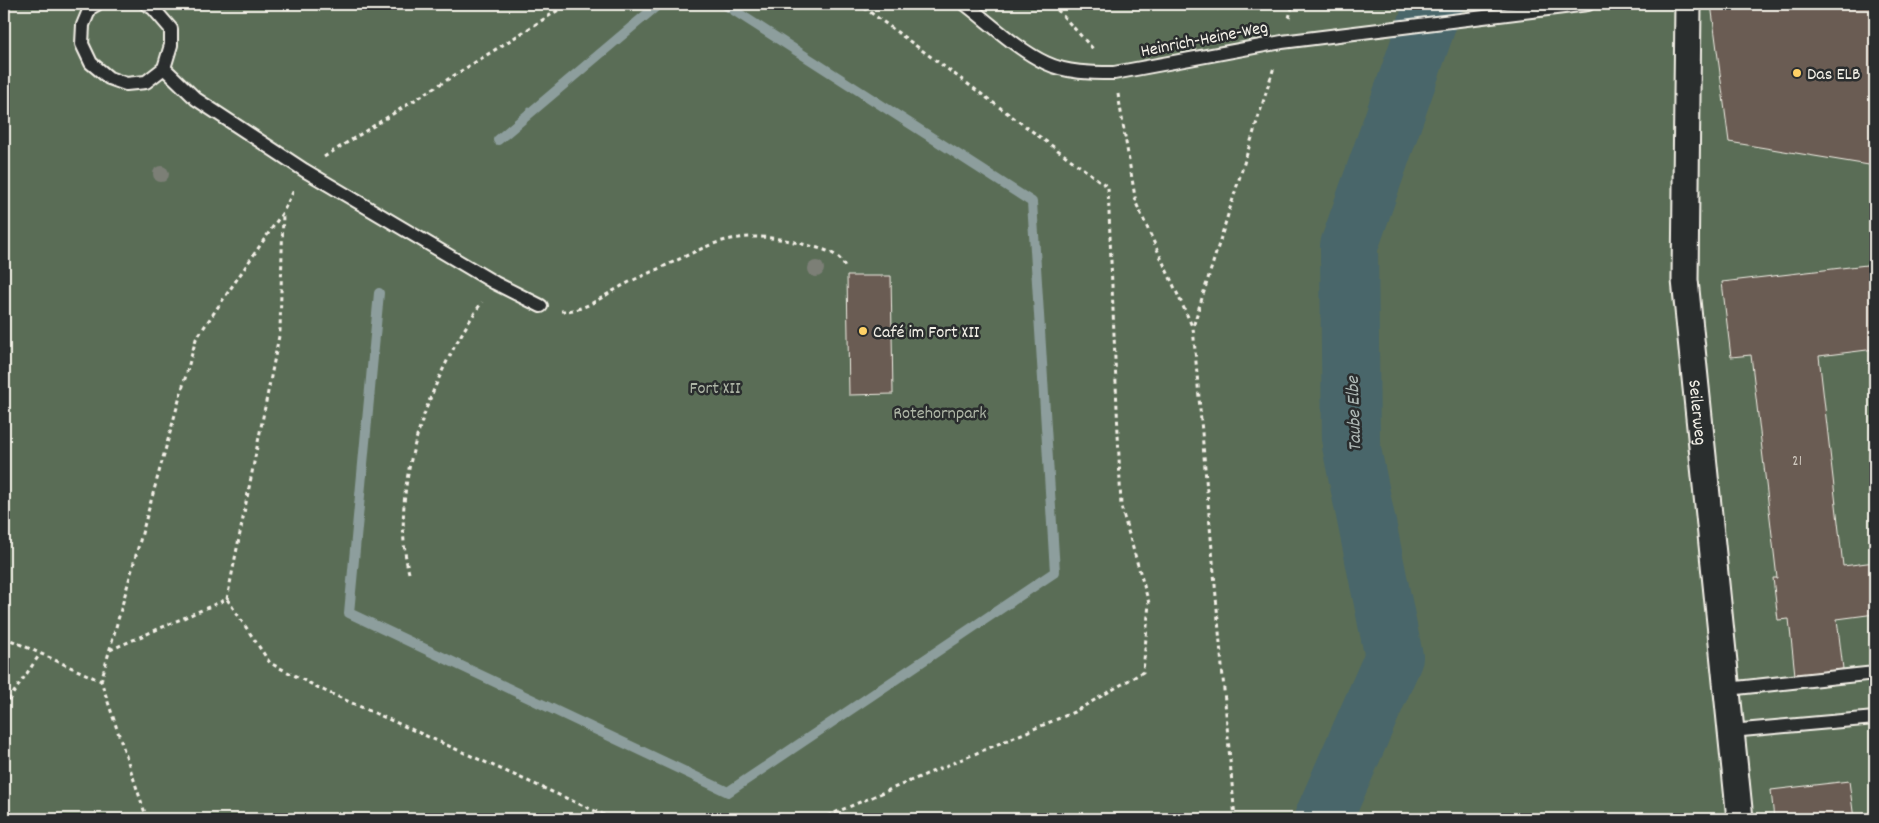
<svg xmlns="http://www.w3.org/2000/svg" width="1879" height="823" font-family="Dekko,sans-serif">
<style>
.green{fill:#5a6d57;stroke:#a7afa0}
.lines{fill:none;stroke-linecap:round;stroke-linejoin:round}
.stream{stroke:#8d9e9d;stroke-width:10}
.river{stroke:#48666b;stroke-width:58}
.building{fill:#6b5c52;stroke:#f4f1e8}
.service-casing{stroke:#f4f1e8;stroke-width:16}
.minor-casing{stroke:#f4f1e8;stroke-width:29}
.path{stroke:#f4f1e8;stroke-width:3;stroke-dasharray:4 4;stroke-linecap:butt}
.service{stroke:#2a2d2e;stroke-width:12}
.minor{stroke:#2a2d2e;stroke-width:25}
.tree{fill:#7c7f76}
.poi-dot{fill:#ffd166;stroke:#2a2d2e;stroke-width:2}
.labels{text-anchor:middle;stroke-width:5;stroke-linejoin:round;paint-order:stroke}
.number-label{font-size:15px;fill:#d2ccc2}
.street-label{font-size:18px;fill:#f4f1e8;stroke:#2a2d2e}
.poi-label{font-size:18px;fill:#f4f1e8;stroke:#2a2d2e;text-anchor:start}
.park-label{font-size:18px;fill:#afb6a7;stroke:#2a2d2e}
.water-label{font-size:19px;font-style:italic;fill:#afb9b6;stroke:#2a2d2e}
</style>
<rect width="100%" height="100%" fill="#3e3b39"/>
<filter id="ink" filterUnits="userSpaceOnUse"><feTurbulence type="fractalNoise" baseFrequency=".02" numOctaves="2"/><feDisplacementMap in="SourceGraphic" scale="10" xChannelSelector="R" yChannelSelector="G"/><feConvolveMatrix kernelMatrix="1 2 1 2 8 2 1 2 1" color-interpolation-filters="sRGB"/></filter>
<g filter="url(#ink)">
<rect class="green" x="4" y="4" width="1871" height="815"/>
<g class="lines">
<g class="stream">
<path d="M498,140L659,4"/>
<path d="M379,293L349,613L728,792L1055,572L1032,202L724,4"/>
</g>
<path class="river" d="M1323,819L1394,657L1351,445L1349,246L1434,4"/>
</g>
<g class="building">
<path d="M1711,4H1875V166L1729,142Z"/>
<path d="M1875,264V349L1819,356L1843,566L1875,562V614L1837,619L1843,669L1795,675L1789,619L1778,620L1773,578H1777L1751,355L1731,357L1722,282Z"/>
<path d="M847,276H891L893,394L849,395Z"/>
<path d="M1849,781L1854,819H1774L1771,790Z"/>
</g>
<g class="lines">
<defs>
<g id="service">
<path d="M97,4L90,8L83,25L82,44L91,63L109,78L126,84L146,82L164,68L171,45V29L153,8L146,4"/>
<path d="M965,4C990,23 1018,50 1046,63C1067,73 1091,73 1114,73L1282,42L1588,4"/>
<path d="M164,68L196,99L304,170L495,283L541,306"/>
<path d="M1727,689L1875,673"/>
<path d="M1731,731L1875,718"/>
</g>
<g id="minor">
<path id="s1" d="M1688,4L1685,280L1740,819"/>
</g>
</defs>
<use href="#service" class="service-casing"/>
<use href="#minor" class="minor-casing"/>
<g class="path">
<path d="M1052,4L1094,50"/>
<path d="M1289,18L1293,4"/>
<path d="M1118,94L1136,203L1192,326"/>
<path d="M324,157L568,4"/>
<path d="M561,311C584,312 601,297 620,287C636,278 654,271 671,263C693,253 715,240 739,238C762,235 784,239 806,245C822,249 841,252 846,270"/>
<path d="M409,573C387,485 432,374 482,302"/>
<path d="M227,599L280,331L283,213"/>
<path d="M4,637L101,681L147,819"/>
<path d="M110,650L227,599L270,663L325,691L613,819"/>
<path d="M101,681L196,339L283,212L294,190"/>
<path d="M4,707L40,654"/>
<path d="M820,819L1074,712L1143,672L1149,603L1121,507L1108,187L859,4"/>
<path d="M1235,819L1193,327L1274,67"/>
</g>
<use href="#service" class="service"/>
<use href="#minor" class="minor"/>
</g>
<g class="tree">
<circle cx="161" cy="174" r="8"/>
<circle cx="816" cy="269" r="8"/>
</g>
</g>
<g class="poi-dot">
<circle cx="1797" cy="73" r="5"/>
<circle cx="863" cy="331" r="5"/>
</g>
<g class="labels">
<g class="number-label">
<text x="1797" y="465">21</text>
</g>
<g class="street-label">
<text transform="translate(1204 38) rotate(-11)" y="6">Heinrich-Heine-Weg</text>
<text dy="6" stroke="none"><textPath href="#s1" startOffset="409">Seilerweg</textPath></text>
</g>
<g class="poi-label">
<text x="1807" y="79">Das ELB</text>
<text x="873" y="337">Café im Fort XII</text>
</g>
<g class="park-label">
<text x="715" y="393">Fort XII</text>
<text x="940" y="418">Rotehornpark</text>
</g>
<g class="water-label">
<text transform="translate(1352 414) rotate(-92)" y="7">Taube Elbe</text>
</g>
</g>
<rect width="1879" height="823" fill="none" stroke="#2a2d2e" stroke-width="20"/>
<rect x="10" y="10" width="1859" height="803" fill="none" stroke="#f4f1e8" stroke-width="2" filter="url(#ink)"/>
</svg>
